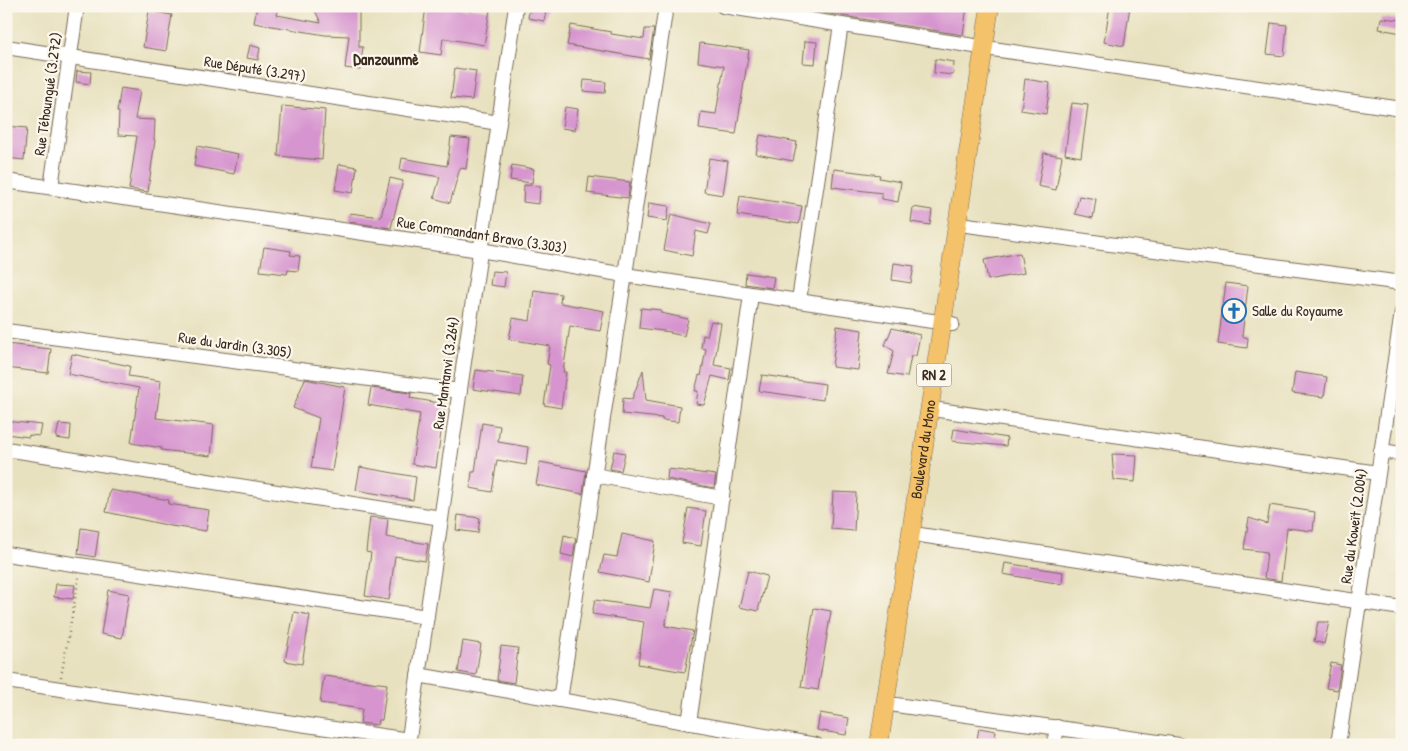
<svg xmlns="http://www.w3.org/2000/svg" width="1408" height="751" font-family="'Patrick Hand',sans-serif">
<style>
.building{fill:#d795cf}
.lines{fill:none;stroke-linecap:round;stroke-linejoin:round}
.minor-casing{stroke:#786a56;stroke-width:16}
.major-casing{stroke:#786a56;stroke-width:19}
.path{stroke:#786a56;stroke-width:2.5;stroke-dasharray:1 4;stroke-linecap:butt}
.minor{stroke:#fff;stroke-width:14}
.major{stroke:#f3c26a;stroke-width:18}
.labels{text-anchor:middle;stroke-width:4.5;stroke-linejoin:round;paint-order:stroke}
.shield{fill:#fbf7ec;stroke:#75685c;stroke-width:1}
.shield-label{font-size:14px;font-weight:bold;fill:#3b2a1e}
.street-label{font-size:15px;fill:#3b2a1e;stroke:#fbf7ec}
.poi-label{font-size:15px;fill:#3b2a1e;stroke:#fbf7ec;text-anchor:start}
.neighbourhood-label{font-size:16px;font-weight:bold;fill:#3b2a1e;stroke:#fbf7ec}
</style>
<rect width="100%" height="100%" fill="#fbf7ec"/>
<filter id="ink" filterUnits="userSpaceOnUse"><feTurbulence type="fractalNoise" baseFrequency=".02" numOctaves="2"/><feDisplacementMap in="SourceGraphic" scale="10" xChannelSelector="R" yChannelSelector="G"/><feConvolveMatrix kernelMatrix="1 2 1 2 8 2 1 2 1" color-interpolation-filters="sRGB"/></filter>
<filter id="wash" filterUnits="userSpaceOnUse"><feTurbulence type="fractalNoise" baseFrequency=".0096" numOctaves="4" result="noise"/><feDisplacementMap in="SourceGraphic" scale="20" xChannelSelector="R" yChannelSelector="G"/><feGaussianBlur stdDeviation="1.12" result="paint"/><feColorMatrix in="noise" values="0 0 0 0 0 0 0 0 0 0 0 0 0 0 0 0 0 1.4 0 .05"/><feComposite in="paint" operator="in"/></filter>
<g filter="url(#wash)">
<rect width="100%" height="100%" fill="#e8e1bf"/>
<g id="blocks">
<g class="building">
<path d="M257,6H279L277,15L321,23L313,6H359V47H363L360,70L345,68L349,36L325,35L254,23Z"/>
<path d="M426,6H443L467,9V7L490,10L484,45L443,38L441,55L420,52Z"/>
<path d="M530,6H547L544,21L528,18Z"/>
<path d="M780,6H967L963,35Z"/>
<path d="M1110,6H1130L1124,46L1104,42Z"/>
<path d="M149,11L172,15L166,51L143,47Z"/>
<path d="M1381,18L1402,20V33L1379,29Z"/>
<path d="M1271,23L1287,25L1284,56L1267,54Z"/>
<path d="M571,25L611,32V34L644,39L645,29H654L649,59L567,45Z"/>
<path d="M805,41L817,42L815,64L803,63Z"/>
<path d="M700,43L749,50L736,134L699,129L701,112L716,114L724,66L698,62Z"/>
<path d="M250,45L260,48L258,60L247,58Z"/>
<path d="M935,59L954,62L953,75L934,73Z"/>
<path d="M455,68L476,71L472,100L451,98Z"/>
<path d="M77,71L91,72L90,84L76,82Z"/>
<path d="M1025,79L1050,83L1046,114L1021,110Z"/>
<path d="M584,80L606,82L605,93L583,91Z"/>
<path d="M121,88L140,91L135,119L155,120L154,140H155L148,192L129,189L137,136L118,135L119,112H117Z"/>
<path d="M1072,103L1088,105L1081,157L1065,154Z"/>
<path d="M282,106L325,110L322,160L278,156Z"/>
<path d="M565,107L578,109L575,130L562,128Z"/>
<path d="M6,126L27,128L24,160L6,158Z"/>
<path d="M760,135L797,142L793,161L756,154Z"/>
<path d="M451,137L470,139L466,169L460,168L450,203L434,198L440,177L400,170L402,158L447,166Z"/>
<path d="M197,146L238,154L234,174L194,166Z"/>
<path d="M1044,153L1062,156L1056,190L1038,186Z"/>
<path d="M709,158L728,161L723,195L704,192Z"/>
<path d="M339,164L357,167L353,193L335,190Z"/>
<path d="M512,165L534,169L532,183L510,180Z"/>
<path d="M834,169L880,175L879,178L901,182L898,202L882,199V193L832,187Z"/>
<path d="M589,177L630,182L628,198L587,193Z"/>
<path d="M390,178L403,181L391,228L349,222L350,213L381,217Z"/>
<path d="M524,185L540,186L539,204L523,202Z"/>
<path d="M740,196L802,206L799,224L737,215Z"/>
<path d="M1079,196L1096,199L1093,218L1075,214Z"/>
<path d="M649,203L669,206L667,221L647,218Z"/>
<path d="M913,207L932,210L930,225L911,222Z"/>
<path d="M671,214L711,224L708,234L696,231L692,256L664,250Z"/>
<path d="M264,247L291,251L290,255L300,256L298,271L288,270L287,274L260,271Z"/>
<path d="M1020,253L1024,273L988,280L984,260Z"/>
<path d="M894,263L914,266L911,283L892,280Z"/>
<path d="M492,271L506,272L504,287L490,285Z"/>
<path d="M746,273L774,277L772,288L745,284Z"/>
<path d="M1226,283L1248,286L1242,336L1248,338L1247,348L1218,344Z"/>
<path d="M534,290L561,294L560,303L604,311L600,331L570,326L563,372H566L561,408L544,405L550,365L547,364L550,346L509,339L513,318L530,321Z"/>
<path d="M641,308L661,310V313L688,319L684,336L670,333L671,332L639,328Z"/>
<path d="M711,321L721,323L714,365L731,368L729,380L712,376L704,405L696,404L698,391H695L699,375L701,376L706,349L701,348L703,335L707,336Z"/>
<path d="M837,326L862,330L858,370L832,367Z"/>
<path d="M892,328L920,335L916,356H911L907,377L888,374L894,351L885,345Z"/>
<path d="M6,344L51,349L48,373L6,368Z"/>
<path d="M72,354L130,366L128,376L161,381L156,418L214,425L211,456L161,450L162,448L131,443L139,388L68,374Z"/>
<path d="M476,370L523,376L521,396L473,389Z"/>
<path d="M643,370L646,400L680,406L678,422L662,420V418L622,414L623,398L632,399Z"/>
<path d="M1295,372L1327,377L1324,397L1292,393Z"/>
<path d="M762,375L825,384L823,400L759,391Z"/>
<path d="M305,379L345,387L332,471L311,468L319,418L293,408Z"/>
<path d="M371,388L411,393L410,398L445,404L436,468L412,464L420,414L368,405Z"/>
<path d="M6,421L42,425L40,436L29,435V437L6,434Z"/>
<path d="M482,423L500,426L498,442L528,447L526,465L497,460L492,492L470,488L472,472H475Z"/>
<path d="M59,424L71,425L70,440L56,438Z"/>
<path d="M954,429L1007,438L1006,446L952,441Z"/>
<path d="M614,451L625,453L621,471L610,469Z"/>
<path d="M1112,454L1137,455L1135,482L1114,480Z"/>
<path d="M540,462L586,471L583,494L536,485Z"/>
<path d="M360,467L416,477L413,500L356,490Z"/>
<path d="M668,469L716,475L714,488L667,479Z"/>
<path d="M110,490L169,500L168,504L209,510L206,531L171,526L106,512Z"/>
<path d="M833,492L856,493L854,531L831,529Z"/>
<path d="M1270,505L1315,512L1313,531L1287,528L1281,581L1264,578L1267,552L1244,549L1249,518L1267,524Z"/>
<path d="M688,508L706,511L701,546L682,543Z"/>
<path d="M458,515L480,518L478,533L456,530Z"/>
<path d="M370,517L388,519L386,537L428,544L425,561L395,556L389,600L365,596L371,553L366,552Z"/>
<path d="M81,528L99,531L95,557L78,554Z"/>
<path d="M622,534L655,541L649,582L600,572L604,555L617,557Z"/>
<path d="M564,535L576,538L573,557L561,554Z"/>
<path d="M1005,563L1063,572L1062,584L1003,574Z"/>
<path d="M748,571L767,576L758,611L739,607Z"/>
<path d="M56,584L75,585L73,599L54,597Z"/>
<path d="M654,589L672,592L665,626L693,631L685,672L638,664L644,622L592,614L595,600L650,608Z"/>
<path d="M108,590L129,594L122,638L101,634Z"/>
<path d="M814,608L831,611L818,690L801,687Z"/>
<path d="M294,612L310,615L302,664L285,661Z"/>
<path d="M1318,622H1329L1324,644L1314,641Z"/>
<path d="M463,641L481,644L476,675L458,672Z"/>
<path d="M501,646L518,648L514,683L497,680Z"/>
<path d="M1331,663L1341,665L1337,690L1326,688Z"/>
<path d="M324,676L387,684L382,720H378L377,725L360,723L362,709L320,703Z"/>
<path d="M820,713L849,718L846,735L817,730Z"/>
<path d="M979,728L996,731L994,745H976Z"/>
</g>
</g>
</g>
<g filter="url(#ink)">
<use href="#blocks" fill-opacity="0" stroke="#786a56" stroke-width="1"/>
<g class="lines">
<defs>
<g id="minor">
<path d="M723,6L993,49L1402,109"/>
<path d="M6,47L499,123"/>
<path d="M6,181L480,250L625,275L952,324"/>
<path d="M51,187L77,6"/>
<path d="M967,225L1402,283"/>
<path d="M799,300L841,25"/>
<path d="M6,331L460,391"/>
<path d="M939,410L1378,473"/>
<path d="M6,449L441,518"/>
<path d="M1381,451L1402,454"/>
<path d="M594,475L722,498"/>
<path d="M920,535L1402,608"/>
<path d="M6,554L427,617"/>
<path d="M418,675L816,745"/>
<path d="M6,681L409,740"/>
<path d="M560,700L666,6"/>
<path d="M896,705L1179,745"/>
<path d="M689,723L751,295"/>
<path d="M408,745L516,6"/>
<path d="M1054,745L1057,727"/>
<path d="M1338,745L1402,312"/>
</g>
<g id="major">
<path id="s1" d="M879,745L990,6"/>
</g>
</defs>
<use href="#minor" class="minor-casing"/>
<use href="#major" class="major-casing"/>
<path class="path" d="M61,677L79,577"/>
<use href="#minor" class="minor"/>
<use href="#major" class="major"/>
</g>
</g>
<defs>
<symbol id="church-ring" viewBox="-11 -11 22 22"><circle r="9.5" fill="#fbf7ec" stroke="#1f6fb2" stroke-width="1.5"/><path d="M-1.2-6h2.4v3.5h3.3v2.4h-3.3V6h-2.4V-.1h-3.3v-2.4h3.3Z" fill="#1f6fb2"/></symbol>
</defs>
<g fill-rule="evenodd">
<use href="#church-ring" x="1220" y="297" width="28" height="28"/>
</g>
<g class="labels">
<rect class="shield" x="916.5" y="363.5" width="35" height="23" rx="4"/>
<g class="shield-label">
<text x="934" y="380">RN 2</text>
</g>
<g class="street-label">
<text transform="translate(255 69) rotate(9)" y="5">Rue Député (3.297)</text>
<text transform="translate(48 94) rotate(-82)" y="5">Rue Téhoungué (3.272)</text>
<text transform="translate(482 235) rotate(9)" y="5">Rue Commandant Bravo (3.303)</text>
<text transform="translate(235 345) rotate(8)" y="5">Rue du Jardin (3.305)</text>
<text transform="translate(446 373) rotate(-82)" y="5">Rue Mantanvi (3.264)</text>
<text dy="5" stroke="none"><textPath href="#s1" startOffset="299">Boulevard du Mono</textPath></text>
<text transform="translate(1354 526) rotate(-82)" y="5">Rue du Koweït (2.004)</text>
</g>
<g class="poi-label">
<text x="1252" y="316">Salle du Royaume</text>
</g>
<g class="neighbourhood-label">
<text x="386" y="65">Danzounmè</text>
</g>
</g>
<rect width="1408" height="751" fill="none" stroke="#fbf7ec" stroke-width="25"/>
</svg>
